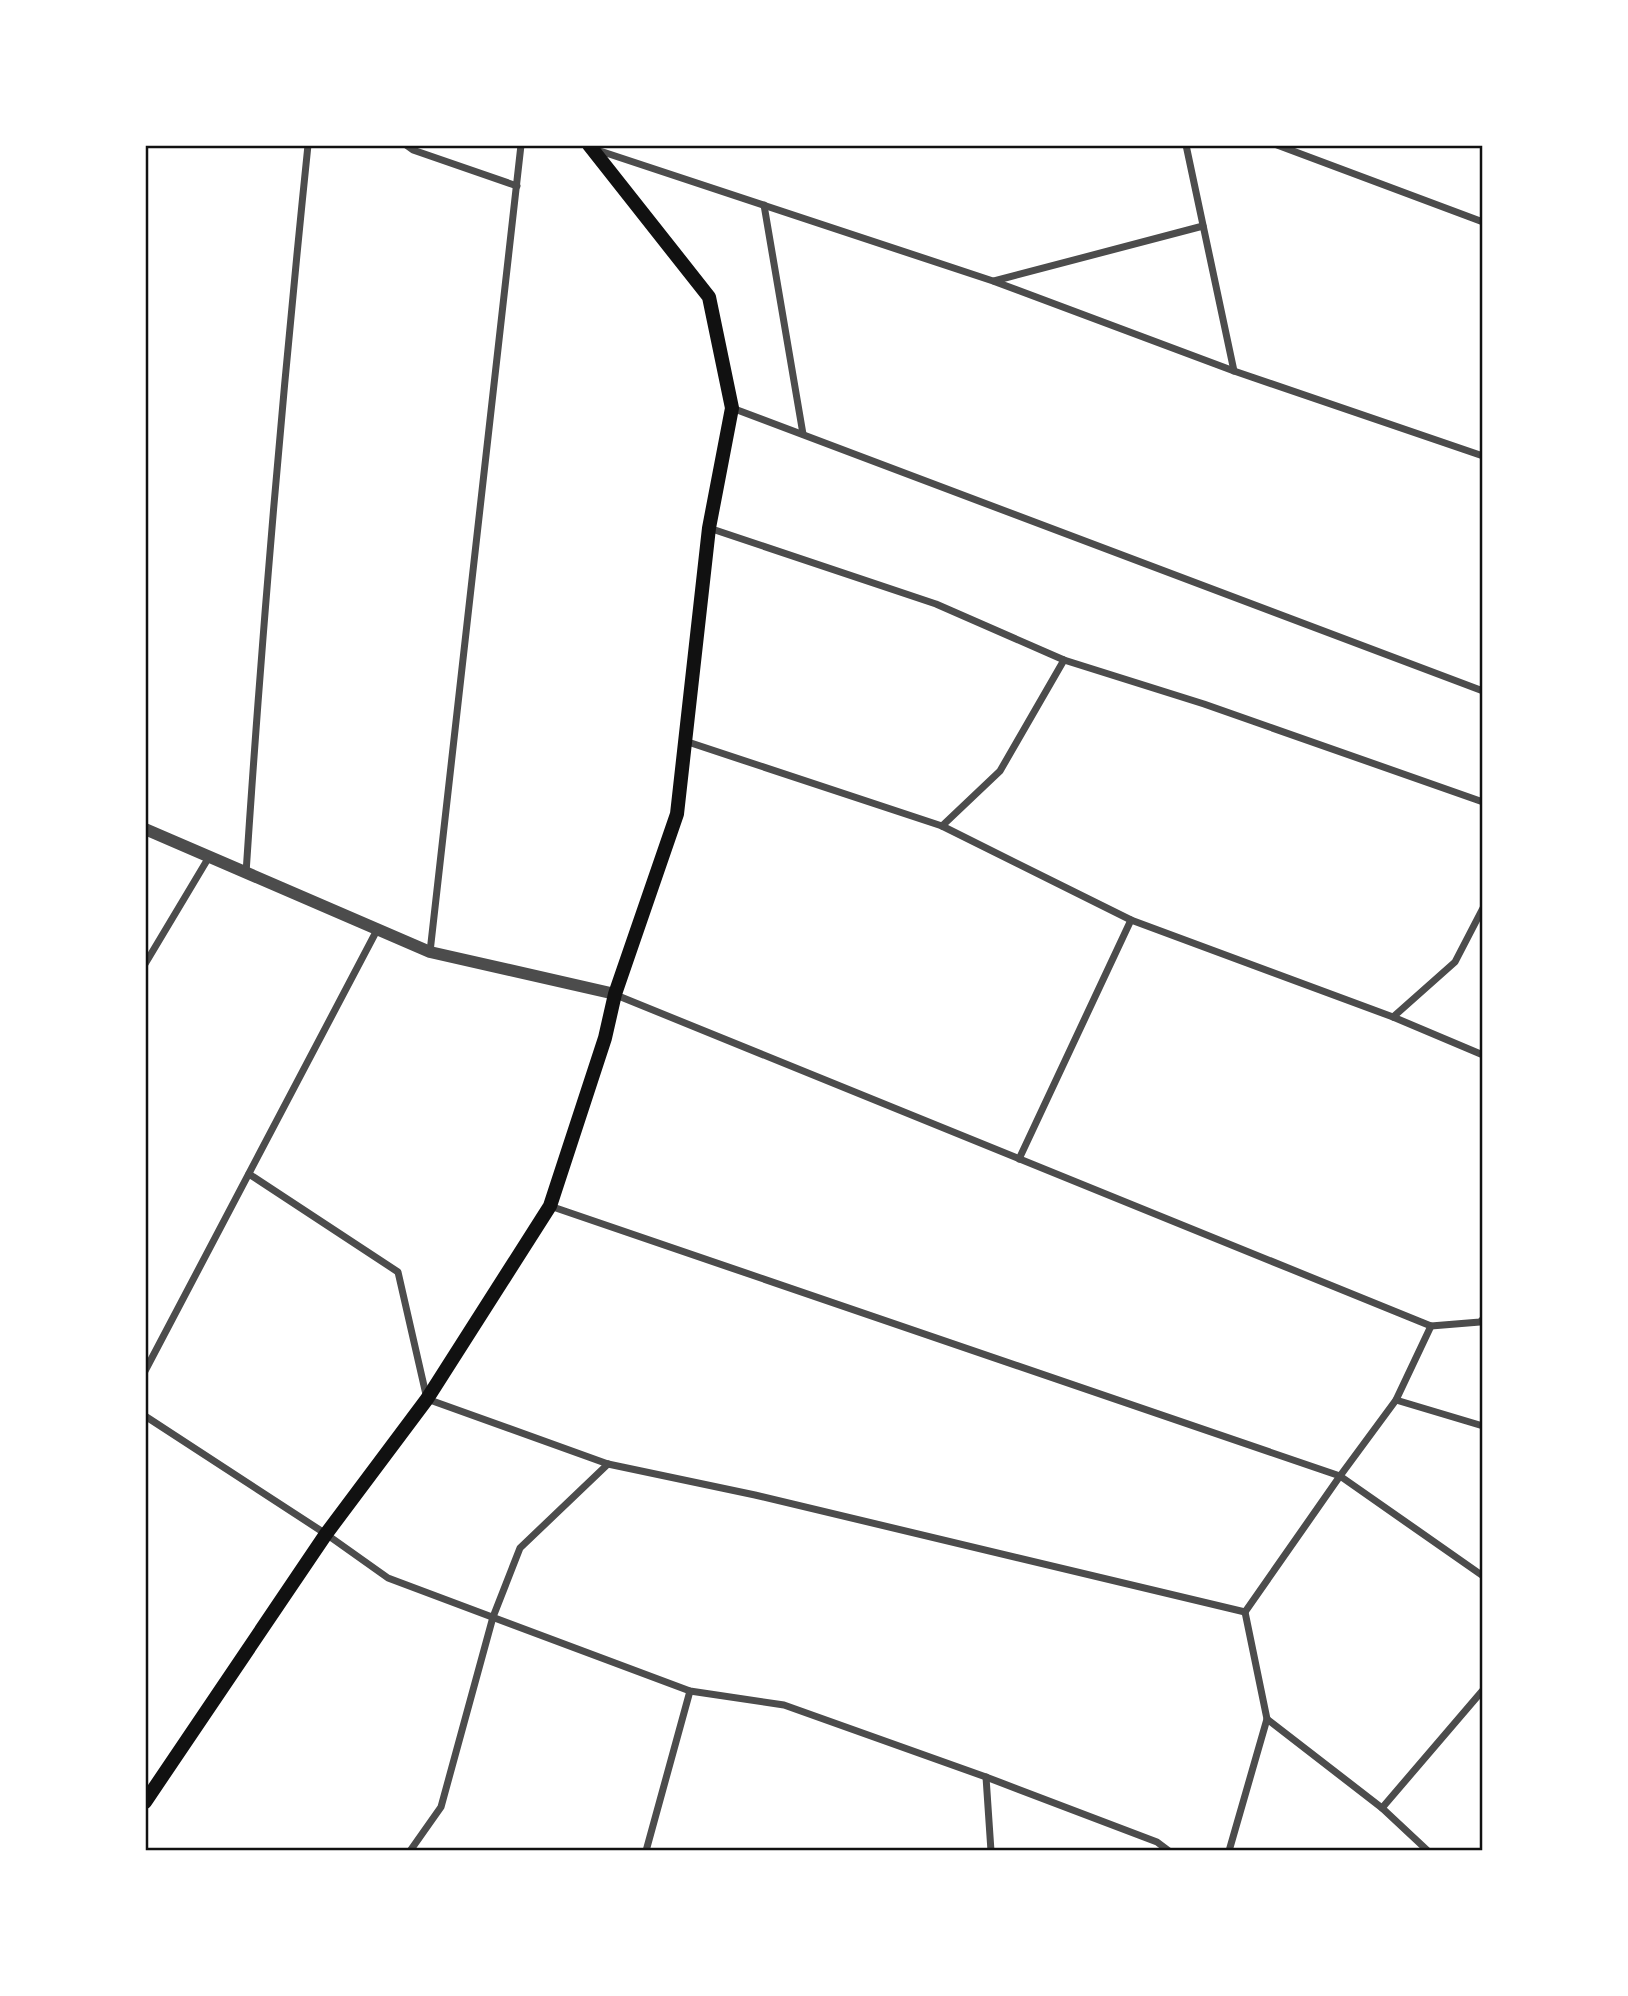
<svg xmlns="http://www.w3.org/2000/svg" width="1628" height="1996" font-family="Commissioner,sans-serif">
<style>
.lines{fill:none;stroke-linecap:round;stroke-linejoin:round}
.minor{stroke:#4c4c4c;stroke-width:7}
.tertiary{stroke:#4c4c4c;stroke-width:12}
.secondary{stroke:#111;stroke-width:14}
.neatline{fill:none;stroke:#111;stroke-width:2.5}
</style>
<rect width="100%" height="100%" fill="#fff"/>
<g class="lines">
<g class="minor">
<path d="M406,145L413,150L517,186"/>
<path d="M1186,145L1234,371"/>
<path d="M1277,145L1483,222"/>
<path d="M597,150L993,281L1234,371L1483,456"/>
<path d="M764,205L803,434"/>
<path d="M994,281L1203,226"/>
<path d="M732,408L1483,691"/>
<path d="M709,528L936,604L1064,660L1204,704L1483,802"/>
<path d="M685,741L942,826L1131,920L1393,1017L1483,1055"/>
<path d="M942,826L1000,771L1064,660"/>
<path d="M246,873C262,630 283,387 308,145"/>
<path d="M430,952L521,145"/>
<path d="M145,964L209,857"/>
<path d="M616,995L1431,1326L1480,1322L1483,1319"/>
<path d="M1393,1017L1455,962L1483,908"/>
<path d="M1019,1159L1131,920"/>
<path d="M249,1174L398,1272L427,1399L608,1464L755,1495L1245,1612"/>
<path d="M550,1206L1340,1476L1483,1576"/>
<path d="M145,1371L377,930"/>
<path d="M1396,1400L1483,1426"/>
<path d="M145,1416L326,1534L388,1578L690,1691L784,1705L986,1777L1157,1842L1169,1851"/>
<path d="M1245,1612L1340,1476L1396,1400L1431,1326"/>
<path d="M1245,1612L1267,1719L1382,1808L1428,1851"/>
<path d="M986,1777L991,1851"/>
<path d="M1382,1808L1483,1690"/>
<path d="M410,1851L441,1807L493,1617L520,1548L608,1464"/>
<path d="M646,1851L690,1691"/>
<path d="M1229,1851L1267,1719"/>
</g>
<path class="tertiary" d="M145,829L430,952L615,994"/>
<path class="secondary" d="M145,1802L326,1534L427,1399L550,1206L605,1038L615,994L677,814L709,528L732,408L709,297L589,145"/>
</g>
<rect width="1628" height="1996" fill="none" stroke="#ffffff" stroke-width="294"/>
<rect x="147" y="147" width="1334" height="1702" class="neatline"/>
</svg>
